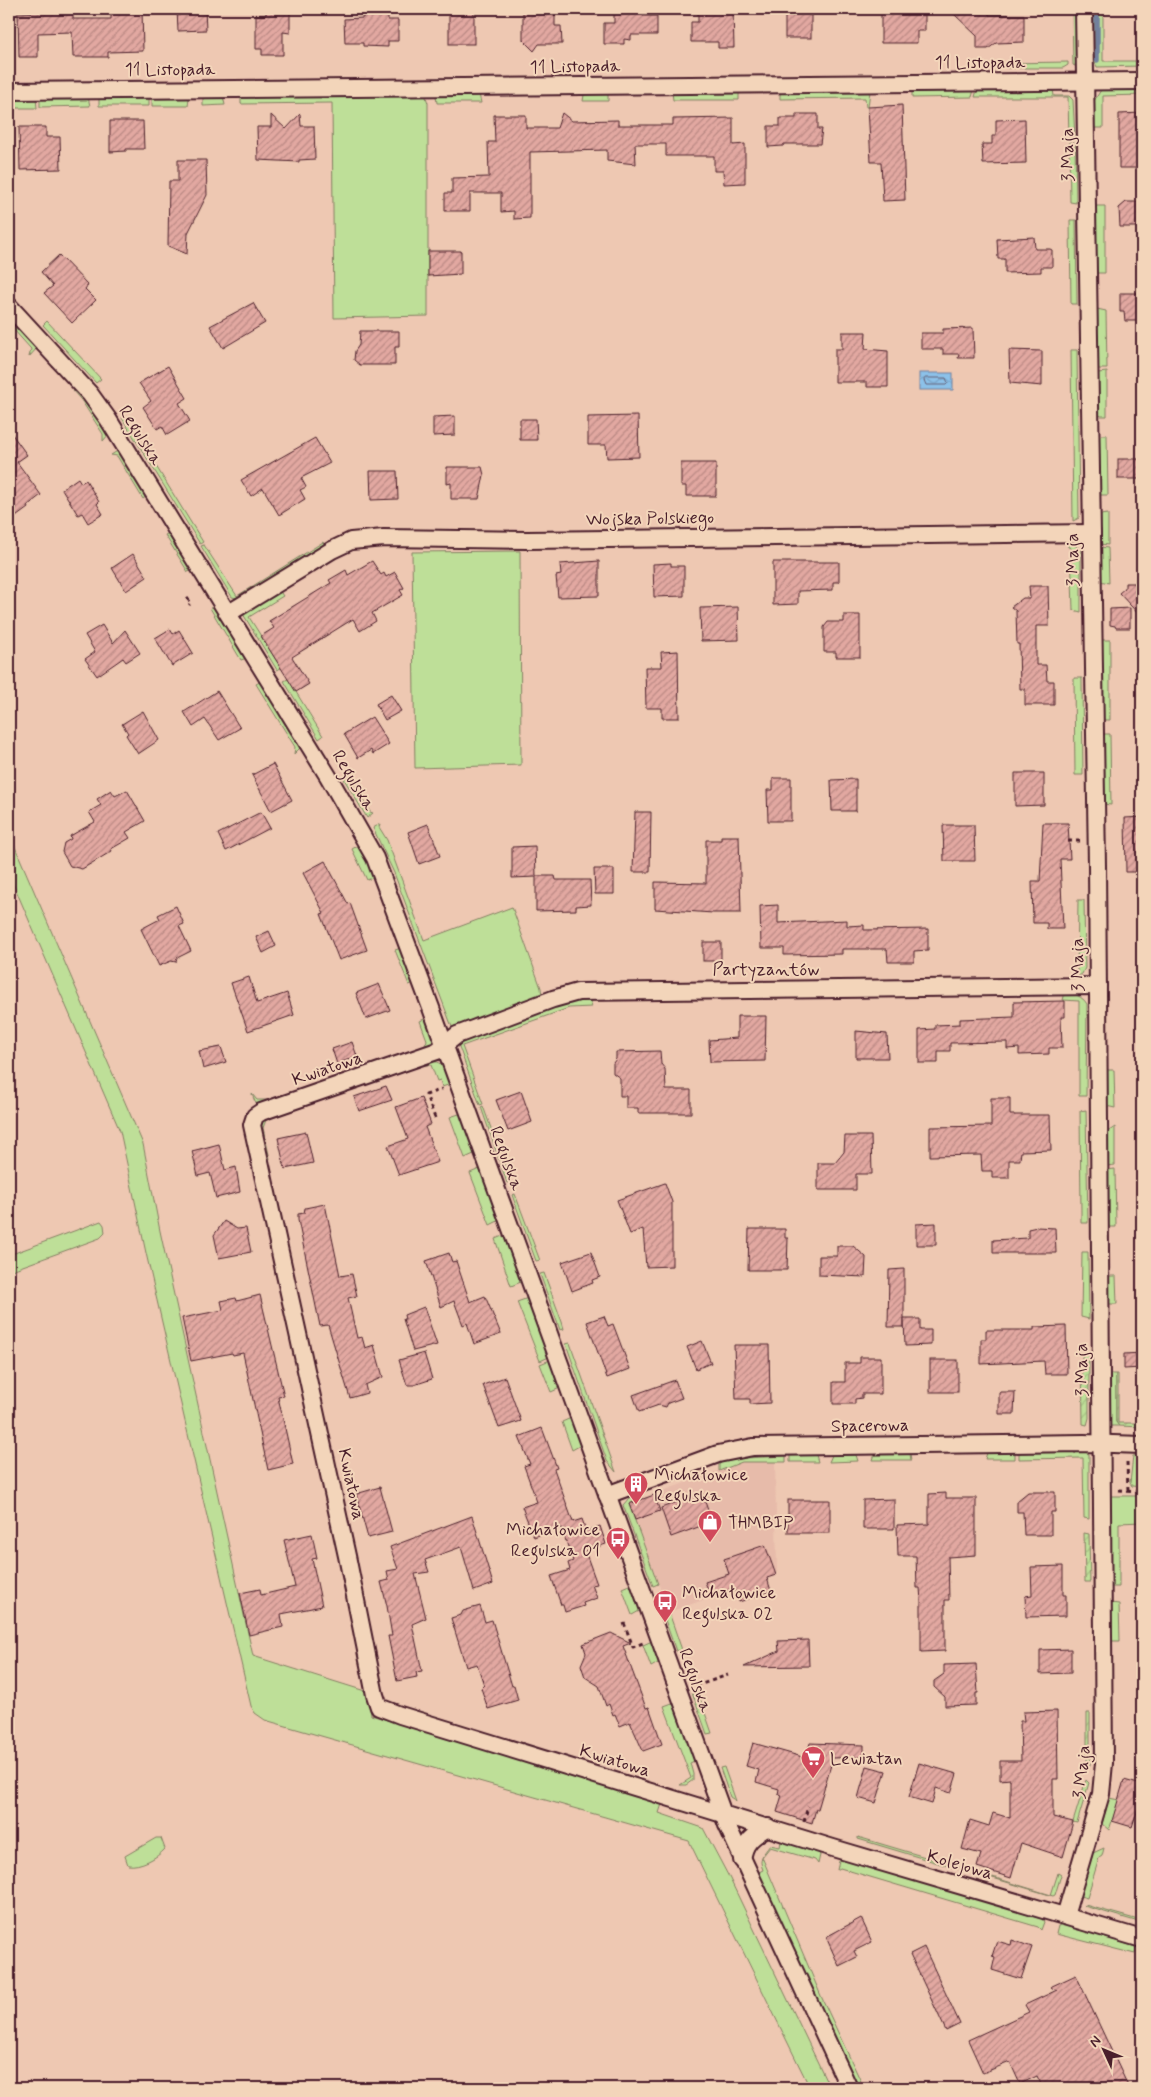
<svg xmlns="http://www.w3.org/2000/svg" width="1151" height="2097" font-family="Mynerve,sans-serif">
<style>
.built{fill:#e7bbaa}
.grass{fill:#bedf98;stroke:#847f62}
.garden{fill:url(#garden-furrows);stroke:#847f62}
.water{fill:url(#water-waves);stroke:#72809d}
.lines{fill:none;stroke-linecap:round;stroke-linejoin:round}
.shore{stroke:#646077;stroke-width:1}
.stream{stroke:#72809d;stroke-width:5.5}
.building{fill:url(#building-hatch);stroke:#4a1f2b}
.minor-casing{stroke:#4a1f2b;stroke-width:20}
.path{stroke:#4a1f2b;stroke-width:3;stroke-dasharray:4 4;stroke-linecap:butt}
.minor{stroke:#f3d5ba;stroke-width:16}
.labels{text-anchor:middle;stroke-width:4;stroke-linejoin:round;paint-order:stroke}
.street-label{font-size:18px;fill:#4a1f2b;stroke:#f3d5ba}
.poi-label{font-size:18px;fill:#4a1f2b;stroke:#f3d5ba;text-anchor:start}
</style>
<defs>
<pattern id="garden-furrows" width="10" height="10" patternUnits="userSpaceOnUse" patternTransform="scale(1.25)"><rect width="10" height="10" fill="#bedf98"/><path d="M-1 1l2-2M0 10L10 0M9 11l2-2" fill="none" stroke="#a5bf83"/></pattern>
<pattern id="water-waves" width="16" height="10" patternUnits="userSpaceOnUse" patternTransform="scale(1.25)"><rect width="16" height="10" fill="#8cc1e9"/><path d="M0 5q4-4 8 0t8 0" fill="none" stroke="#7aa5c8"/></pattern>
<pattern id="building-hatch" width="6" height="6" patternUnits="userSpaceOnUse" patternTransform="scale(1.25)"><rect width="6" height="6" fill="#e2a8a1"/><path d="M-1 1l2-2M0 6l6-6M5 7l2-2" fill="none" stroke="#b98883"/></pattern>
</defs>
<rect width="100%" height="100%" fill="#eec8b2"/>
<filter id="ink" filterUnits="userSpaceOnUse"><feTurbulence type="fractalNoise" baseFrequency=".02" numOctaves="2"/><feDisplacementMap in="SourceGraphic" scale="10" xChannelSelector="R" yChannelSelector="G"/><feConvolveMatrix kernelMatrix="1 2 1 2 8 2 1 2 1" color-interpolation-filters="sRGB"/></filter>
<g filter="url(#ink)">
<path class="built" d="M742,1462H775L777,1574L669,1612L632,1513L644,1507L641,1499Z"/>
<g class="grass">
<path d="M1072,9H1077V54L1075,66L1073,65Z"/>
<path d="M1092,9H1103V61H1142V66L1097,67L1092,56Z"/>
<path d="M1068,62V65L1063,68H1007V63Z"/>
<path d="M1142,88V95L1103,96V128H1094V101L1101,90Z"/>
<path d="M1053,89L1054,96H1069L1073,100L1075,138L1069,139L1068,97H975L977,90Z"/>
<path d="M974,90L972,97L912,98V91Z"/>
<path d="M780,91H870L868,107H866L865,98L780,99Z"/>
<path d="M672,92H739V100H673Z"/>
<path d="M586,93H608V101H583L584,95Z"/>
<path d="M425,94L428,103V316L334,318L332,103L241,104V96Z"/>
<path d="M438,94H479L481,103H437L436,96Z"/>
<path d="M186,96L189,98L188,106H152V97Z"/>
<path d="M203,96H223L225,105L203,106Z"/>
<path d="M88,97L90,106L40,107V98Z"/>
<path d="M101,97H149V106H99V99Z"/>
<path d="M9,98H36L37,108H9Z"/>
<path d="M1069,142L1075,143L1076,203L1070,202Z"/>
<path d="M1095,206H1105V273H1097Z"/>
<path d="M1070,220H1076L1077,304H1071Z"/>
<path d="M1097,309L1106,311L1107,369H1098Z"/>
<path d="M47,321L101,379L96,383L43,325Z"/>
<path d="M17,326L37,348L29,357L31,349L13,329Z"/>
<path d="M1071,350H1077L1079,518L1073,521Z"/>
<path d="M1107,372V416H1101L1098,414V373Z"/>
<path d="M75,389L109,434L103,441V434L81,400L73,391Z"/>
<path d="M125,416L203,542L200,544L122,418Z"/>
<path d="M1101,435H1107L1108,495H1099V437Z"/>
<path d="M119,450L147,496L143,499L117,456L111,455Z"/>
<path d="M1108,514V545L1100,544V515Z"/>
<path d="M170,532L193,570L188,572L165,535Z"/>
<path d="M1068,540L1081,550V612L1073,610L1071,548L1068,547Z"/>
<path d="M323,542L325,546L237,598L232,597L201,546L204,545L237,596Z"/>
<path d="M1100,547L1108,548L1109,583L1100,581Z"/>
<path d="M520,551L521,765L415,768L412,552Z"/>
<path d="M279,590L283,596L249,617L281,668L277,670L243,614Z"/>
<path d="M213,607H216L247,658L241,660L210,608Z"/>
<path d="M1101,640H1110V720H1102Z"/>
<path d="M1074,678H1082L1083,775H1075Z"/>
<path d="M288,679L323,736L319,739L284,681Z"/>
<path d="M261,681L301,747L294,754L295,747L256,684Z"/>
<path d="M1102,734H1110L1111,805L1103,804Z"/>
<path d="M348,776L370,812L373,813L367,818L344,779Z"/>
<path d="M380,824L379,827L387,840L424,940L512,907L541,988L542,996L452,1027L394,873L373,828Z"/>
<path d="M9,833L143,1144L160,1231L253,1656L365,1691L367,1689L371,1715L662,1804L659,1813L703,1828L730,1879L830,2088H810L689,1841L265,1720L255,1713L251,1706L146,1253L120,1131L9,874Z"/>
<path d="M359,845L375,877L367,880L352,849Z"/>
<path d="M1078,900H1084L1085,968L1082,974L1077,977Z"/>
<path d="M401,948L414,983L409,985L395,950Z"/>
<path d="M1065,993C1075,994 1082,996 1087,1004L1086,1096H1079V1001L1063,1000Z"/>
<path d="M590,999L592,1007L569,1008L462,1046L483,1104L480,1105L458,1044L475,1035L569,1001Z"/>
<path d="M424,1019H428L434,1037L433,1044L428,1048L260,1106L255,1102L252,1094L257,1100H271L424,1048L427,1040L420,1021Z"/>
<path d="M429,1061C445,1061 446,1071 451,1084L442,1087L440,1080L437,1081L431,1065H419L266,1120L263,1128L270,1159H268L261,1128L263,1120Z"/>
<path d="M1106,1070H1114L1115,1108L1106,1106Z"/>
<path d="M483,1106L510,1181L507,1183L481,1107Z"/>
<path d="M1086,1110L1088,1223H1081V1212L1080,1111Z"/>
<path d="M459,1114L462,1115L476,1153L465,1158L450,1117Z"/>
<path d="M1115,1127V1165L1107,1166L1106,1133Z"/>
<path d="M482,1168L500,1220L490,1225L470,1173Z"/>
<path d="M1115,1169L1116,1227H1107V1170Z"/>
<path d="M515,1194L539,1258L540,1260L536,1261L512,1195Z"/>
<path d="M101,1221L104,1225L105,1233L100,1238L9,1271V1255Z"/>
<path d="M505,1235L521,1280V1282L511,1286L495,1239Z"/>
<path d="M1082,1252H1088L1089,1319L1081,1317Z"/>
<path d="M544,1273L562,1322L564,1329L560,1330L540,1274Z"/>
<path d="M1108,1276H1116L1117,1304H1108Z"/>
<path d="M528,1298L549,1357L540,1361L517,1302Z"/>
<path d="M570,1343L616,1472L607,1461L566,1344Z"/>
<path d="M550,1360L560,1388L551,1392L540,1364Z"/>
<path d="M1108,1374H1116V1422L1119,1426H1109Z"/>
<path d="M571,1418L581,1445L572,1450L562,1422Z"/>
<path d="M1015,1452V1459H985L987,1453Z"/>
<path d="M1074,1452L1075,1454L1077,1452H1085L1089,1454V1519L1084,1518L1083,1458L1019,1459V1453Z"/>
<path d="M875,1454H910L911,1460H873Z"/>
<path d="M816,1455L818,1462H790V1456Z"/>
<path d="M832,1455H856L858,1461L829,1462Z"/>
<path d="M1142,1455V1487L1132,1486L1130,1483L1133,1456Z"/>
<path d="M786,1456V1462H742L719,1471V1463L744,1458Z"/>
<path d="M638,1493L640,1499L629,1504L658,1584L653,1586L623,1505L629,1498Z"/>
<path d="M1111,1496H1142V1522L1119,1523V1587H1111Z"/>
<path d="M629,1585H632L641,1610L632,1615L622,1588Z"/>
<path d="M1111,1603L1119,1604L1120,1641H1111Z"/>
<path d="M666,1604L682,1650L676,1651L660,1606Z"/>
<path d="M652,1641L660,1662L651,1667L643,1645Z"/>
<path d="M697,1690L712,1733L707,1734L692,1692Z"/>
<path d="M675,1702L696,1760L690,1763L693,1774V1780L686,1785H680L691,1778L664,1706Z"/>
<path d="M724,1767L736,1801L730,1797L720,1768Z"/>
<path d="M1086,1780L1089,1783L1077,1823L1073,1822Z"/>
<path d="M1109,1798L1119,1800L1109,1830L1102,1824Z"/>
<path d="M858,1837L959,1867L958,1869L858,1839Z"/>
<path d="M156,1838H161L165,1849C157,1858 140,1867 128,1865L125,1856Z"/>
<path d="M781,1841L817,1851L820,1855L818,1864L815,1860L770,1847L762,1857L821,1996L864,2088H858L757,1873L763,1870C758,1858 763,1855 770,1845L780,1847Z"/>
<path d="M1104,1848L1102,1856L1099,1858L1087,1898L1080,1896L1093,1853Z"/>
<path d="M843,1859L1042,1919L1044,1922L1041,1930L1038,1927L840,1868L837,1870L839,1861Z"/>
<path d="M976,1872L1051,1895L1058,1873L1061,1875L1055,1895L1053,1896L976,1873Z"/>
<path d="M1085,1905L1142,1921V1923L1084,1906Z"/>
<path d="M1062,1924L1136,1947L1135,1954L1056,1934L1058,1926Z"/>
</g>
<g class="garden">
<path d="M1082,1354L1089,1355V1418L1087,1425L1083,1424Z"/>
<path d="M1116,1374H1118V1423H1142V1427L1119,1426L1116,1422Z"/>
<path d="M1084,1533L1089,1534L1090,1582H1085Z"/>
<path d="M1087,1713H1090V1765L1087,1766Z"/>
</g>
<rect class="water" x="919" y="373" width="34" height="17"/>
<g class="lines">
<path class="shore" d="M926,378H946L948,383L946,385H926L924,380Z"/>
<path class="stream" d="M1097,9V60"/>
</g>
<g class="building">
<path d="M111,9H142L143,51L108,52V57H73L72,32L38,33V57H19L18,13L73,11V19H111Z"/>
<path d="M177,9H205L206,30L178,31Z"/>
<path d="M290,9V33L283,32V55H262V49H256V15H266V10Z"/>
<rect x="449" y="9" width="25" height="35"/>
<path d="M614,9H643V16H657V35H631V40L624,39V44H604V23H614Z"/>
<path d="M698,9H733L734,48H718V42H691V22H698Z"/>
<rect x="785" y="9" width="26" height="29"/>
<path d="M925,10V31H917V43H881V11Z"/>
<path d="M363,11H388V20H398V41H388V47L363,46V43H345L344,19L363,18Z"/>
<path d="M523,12H553V14H555V26H561L562,44H539L534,51L523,40Z"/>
<path d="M989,13V15H1024V42L996,43L988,49H977V36L954,14Z"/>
<path d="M902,105L905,200L883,201L881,162H871L868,107Z"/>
<path d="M562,113L572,121L618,120V125H673V119L733,118V145L745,144V183L724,184L723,171H714V156H666V144H635L636,164L607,161V150L530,152V218L514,219V211L501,212V193H470V211H445V193H452V178L489,177L488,142H495L494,115H526V128H557Z"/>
<path d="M1142,113V141H1138L1139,168H1119V114Z"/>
<path d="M300,114L301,126H314L315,159L299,160V162L258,160L257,127H271V115L286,129Z"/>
<path d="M796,114H818V129H822L820,144H784L783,146L768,147V126H780V118H796Z"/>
<path d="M1025,119L1026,163L983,164L982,144H992V136H996V120Z"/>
<path d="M110,121H143L144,149H126V151L110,152Z"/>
<path d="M19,127H46V137H60L61,169L20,170Z"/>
<path d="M178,160H206L207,195L188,233L187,254L168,246L169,181H178Z"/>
<path d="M1126,202H1142V227H1120L1119,208Z"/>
<path d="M1034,237L1035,249H1050L1052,250V267H1041V272L1005,273V259H998L997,239Z"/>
<path d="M428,251H461V274L428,276Z"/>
<path d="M59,255L88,285L85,289L96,300L72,323L44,293L53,286L41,272Z"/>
<path d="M1120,293H1142V321H1125L1124,312H1120Z"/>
<path d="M253,303L265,323L223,348L210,326Z"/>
<path d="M973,328L974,358H958L959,354H943V349H921V333H943V329Z"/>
<path d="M360,331H399V347H395V365H360L354,360L355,351L359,345Z"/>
<path d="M842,332H866L865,349L888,351V387H867V382H835V349H842Z"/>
<path d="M1009,350L1042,351V386L1010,383Z"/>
<path d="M168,366L187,398L179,403L190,421L167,435L162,426L157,429L143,407L151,401L139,383Z"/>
<path d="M455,416V435L433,436V417Z"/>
<path d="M638,416L639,457L607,458L606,445H588V417Z"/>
<path d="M520,419H536L537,440H520Z"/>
<path d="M9,430L27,455L17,462L41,495L27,506L28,508L9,522Z"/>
<path d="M315,438L330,463L301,478L306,487L300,490L305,499L279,515L263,488L251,496L241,480Z"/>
<rect x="1118" y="459" width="24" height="20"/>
<path d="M681,463H716V496H686V486H681Z"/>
<path d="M447,467H482L484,475L479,499H451V483L447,484Z"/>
<path d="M370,471H397L398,499L371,500Z"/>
<path d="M78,478L81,483L86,480L99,502L97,504L103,514L88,523L82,513L78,515L62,489Z"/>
<path d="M133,554L147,577L126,591L112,568Z"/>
<path d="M372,561L381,575L384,573L386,577L395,572L404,588L400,590L403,595L372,613L376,621L360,631L353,619L292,657L309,684L296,692L261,636L274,628L269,621L331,583L329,580L346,570L348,575Z"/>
<path d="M599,561V596L558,597L556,576L561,575L560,564Z"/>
<path d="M773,562H839V582H833V590L798,591V604L773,605Z"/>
<path d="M671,563V566H684V596L654,597L653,564Z"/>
<path d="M1125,583H1142V618L1119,593L1125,588Z"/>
<path d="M1029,586H1048L1049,626H1036V665H1046L1047,681H1054V705H1025V689H1020L1019,644H1017L1016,611L1011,607L1023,598H1030Z"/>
<path d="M738,607L739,640L701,641L700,608Z"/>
<path d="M1130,608V628H1116L1115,626L1110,625V609Z"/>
<path d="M844,615H860V657H836V652H824V627L828,622H844Z"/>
<path d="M102,625L113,643L125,630L140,653L126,662L123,658L97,676L85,659L95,652L85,635Z"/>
<path d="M170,629L173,634L179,630L193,653L172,666L155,638Z"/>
<path d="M678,651L679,718H662V708H646L645,667H662L661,652Z"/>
<path d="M217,691L240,728L219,740L205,719L193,727L184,712Z"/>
<path d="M391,695L401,711L385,720L376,704Z"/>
<path d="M143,711L159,740L138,754L126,735L128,733L122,724Z"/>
<path d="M372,717L389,744L373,754L371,750L358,758L344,734Z"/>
<path d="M273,764L292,800L271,811L252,775Z"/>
<path d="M1015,773H1044V805L1015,806Z"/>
<path d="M773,778H791V821H768L767,790H773Z"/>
<path d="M856,779V811H832L831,780Z"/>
<path d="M111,790L115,796L127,790L145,821L126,832L130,838L111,849L112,851L82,869L70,866L62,852L64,843L71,839L70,836L95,822L89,812L101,805L97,799Z"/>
<path d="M261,812L270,828L226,851L218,834Z"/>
<path d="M635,812H651L650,872H633Z"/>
<path d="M1142,817V872H1126L1125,818Z"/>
<path d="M1043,823H1068L1070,859H1060L1063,929H1047V923H1033L1032,881H1040Z"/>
<path d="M428,824L440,856L419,864L408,832Z"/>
<path d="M943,825H974L975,861H944Z"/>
<path d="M721,836H739L741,913H713L655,909V882L706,883V840H721Z"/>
<path d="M535,846L536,876H555L556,880H590L591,905L576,906V910L536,911V877L512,878V847Z"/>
<path d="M325,861L348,904L350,903L367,950L339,960L321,914L324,913L303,873Z"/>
<path d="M594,869H614V894H595Z"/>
<path d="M778,905V923L847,920V926L864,925V930L928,929V950L914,951V962H888L887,949H842V954L784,955V948H761L760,906Z"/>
<path d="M176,906L184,924L179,926L191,951L177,958L176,962L171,961L159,966L141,929L160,919L158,915Z"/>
<path d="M269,931L276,946L263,953L256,937Z"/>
<rect x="703" y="942" width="18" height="19"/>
<path d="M249,977L257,1003L287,993L294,1015L248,1031L231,983Z"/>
<path d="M379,984L390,1010L366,1019L356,993Z"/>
<path d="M1065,1001V1017H1061L1062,1048H1049V1054L1019,1055V1048L1007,1049V1042L950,1043V1051H938V1063H919V1030L935,1029V1025L960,1024V1019L1014,1017V1002Z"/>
<path d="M737,1016H766L765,1061L710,1062L709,1040L737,1038Z"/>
<path d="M856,1031L887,1034L888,1058H856Z"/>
<path d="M352,1042L357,1056L337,1064L332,1049Z"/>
<path d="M221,1047L226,1062L203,1069L199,1051Z"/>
<path d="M660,1051L661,1064L665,1069L666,1090H691V1113H638V1108H626V1096H620V1078L613,1073V1063L616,1059V1052Z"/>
<path d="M386,1086L392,1100L359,1111L354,1097Z"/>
<path d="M521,1091L532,1122L508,1131L496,1100Z"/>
<path d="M421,1098L431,1124L425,1127L438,1162L399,1175L388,1146L408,1139L396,1107Z"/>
<path d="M991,1098H1010V1115H1050L1051,1150L1021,1151L1020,1160H1009V1178H992V1171H982L981,1155L930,1156V1127L991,1126Z"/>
<path d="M306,1132L313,1163L285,1169L278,1138Z"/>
<path d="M845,1136H871L872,1174H856V1190H818V1163H835L844,1152Z"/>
<path d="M219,1144L225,1170L236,1167L240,1192L216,1198L210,1173L198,1176L192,1151Z"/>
<path d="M665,1183L672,1202V1266L646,1267L643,1229L630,1234L617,1200Z"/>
<path d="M325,1204L340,1276L352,1274L357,1296L348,1298L357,1338L362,1337L365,1348L374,1345L383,1377L365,1385L367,1393L350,1398L328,1325L320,1326L298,1220V1214L304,1213L305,1208Z"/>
<path d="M224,1221L237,1229L246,1228L251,1252L219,1258L214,1235Z"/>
<path d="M936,1223V1245H916V1224Z"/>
<path d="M1037,1227L1055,1228L1056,1253H993V1240L1028,1238V1229Z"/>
<path d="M749,1229H785V1238H788L787,1270H748Z"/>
<path d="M837,1246H853L866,1257L865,1277L819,1275V1256H837Z"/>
<path d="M591,1252L600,1277L592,1280L593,1283L572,1291L562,1262Z"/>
<path d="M449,1253L452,1262L456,1261L470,1302L485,1296L501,1334L474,1344L467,1323L463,1325L454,1301L441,1307L426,1261Z"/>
<path d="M904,1269V1327H888L889,1270Z"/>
<path d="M260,1295L284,1396L278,1397L293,1464L268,1470L243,1353L233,1355L232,1353L191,1361L182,1318L223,1310L221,1301L236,1298L237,1301Z"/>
<path d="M424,1307L437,1345L413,1351L403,1319H405L404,1315Z"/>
<path d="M604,1316L608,1326L613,1324L630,1369L607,1378L587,1322Z"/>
<path d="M904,1319H920V1330H931V1345L905,1346Z"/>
<path d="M1066,1326L1067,1374H1045L1044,1361L981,1364V1339H986V1330H1034V1327Z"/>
<path d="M702,1341L711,1363L696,1369L687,1347Z"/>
<path d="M734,1345H769L770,1403L750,1404V1399H736Z"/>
<path d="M424,1353L432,1379L414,1385H407L399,1360Z"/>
<path d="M1142,1353V1368L1124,1369V1354Z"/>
<path d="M860,1357H881V1394H862V1398L855,1399V1404H833V1382H845V1363H860Z"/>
<rect x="930" y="1360" width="28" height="32"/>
<path d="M505,1377L521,1421L499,1428L483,1385Z"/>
<path d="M675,1380L682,1398L668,1403L666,1407L659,1405L639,1412L633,1395Z"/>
<path d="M999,1392H1015L1014,1414H999Z"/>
<path d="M542,1428L557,1468L554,1469L573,1522L582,1519L586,1531L600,1526L606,1544L585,1551L597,1584L592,1585L597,1598L583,1603L584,1606L565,1612L563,1605H561L551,1576L570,1570L568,1563L573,1561L561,1527L534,1537L522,1507L537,1502L524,1466L530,1464L519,1437Z"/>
<path d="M380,1487L392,1532L368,1538L356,1494Z"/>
<path d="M1028,1492H1055V1512H1051V1535H1024L1023,1512H1017V1501Z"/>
<path d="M702,1493L712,1522L671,1537L661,1508Z"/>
<path d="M946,1493V1498H976V1555L948,1557L949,1600H945V1651L921,1652V1601L920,1588H917L916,1556H898L897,1525L929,1524V1494Z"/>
<path d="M654,1495L660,1511L635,1520L629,1504Z"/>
<path d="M894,1499V1529H863V1500Z"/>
<rect x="788" y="1500" width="42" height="33"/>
<path d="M472,1516L493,1584L474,1591L461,1547L425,1560L429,1572L415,1574L426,1618L412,1624L422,1671L416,1672L417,1677L397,1681L388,1636H392L387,1606L381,1582L389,1580L387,1571L398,1569L390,1547Z"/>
<path d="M312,1534L317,1558L312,1559L322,1606L281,1614L283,1627L249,1635L240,1593L260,1589L261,1595L295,1587L284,1540Z"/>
<path d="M765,1545L776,1575L767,1578L771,1591L739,1602L734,1589L711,1597L705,1582L729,1574L724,1559Z"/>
<path d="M1063,1566V1595H1066V1616L1026,1617L1025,1596L1032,1595L1031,1567Z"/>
<path d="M480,1606L485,1622L492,1620L512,1686L514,1685L518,1700L488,1709L481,1688L484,1685L477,1664L466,1667L451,1618L461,1615L463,1611Z"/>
<path d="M611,1633L631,1643L623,1646L646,1708L649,1707L662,1744L643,1751L630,1722L620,1726L615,1714L613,1715L609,1704L606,1706L599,1686L585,1677L581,1665L586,1653L583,1644Z"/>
<path d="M808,1640L809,1666L744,1667L779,1651L778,1641Z"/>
<path d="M1071,1649V1673L1040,1674V1650Z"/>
<path d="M976,1664L978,1693H976V1705L945,1706V1697L934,1687V1681L944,1674V1665Z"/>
<path d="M1057,1711L1058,1779H1053V1817L1073,1822L1063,1857L1021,1843L1011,1878L977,1867L981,1854L962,1849L970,1820L989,1826L993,1813L1010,1818V1779L1000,1780V1761H1021L1020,1721H1024L1023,1712Z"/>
<path d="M753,1743L806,1758L810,1743L864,1745V1757L833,1758L818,1809H816L812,1823L777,1812L782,1795L778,1794L779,1789L756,1782L759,1770L746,1766Z"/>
<path d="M919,1763L957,1774L951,1793L936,1788L932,1804L909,1797Z"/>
<path d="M867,1766L886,1771L876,1803L858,1798Z"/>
<path d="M1124,1780L1142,1785V1807L1139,1806L1132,1827L1112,1821Z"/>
<path d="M861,1918L872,1942L854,1951L857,1957L839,1966L826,1937Z"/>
<path d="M1012,1940L1032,1947L1021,1979L992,1970L995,1957L992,1956L997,1941L1011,1945Z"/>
<path d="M924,1947L960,2024L946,2031L910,1954Z"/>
<path d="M1076,1975L1129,2088H1043L1037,2076L1020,2084L1010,2062L983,2073L968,2040L1029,2012L1025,2005L1057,1990L1050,1987Z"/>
</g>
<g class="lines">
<defs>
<g id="minor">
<path d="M9,91L1142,81"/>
<path d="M9,306L90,394L108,419L328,776L375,858L431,1008L727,1825L849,2088"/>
<path d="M229,613L332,550L351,541L384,538L528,540L1092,533"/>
<path d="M1098,986L578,992L553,999L457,1035L437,1051L261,1112L255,1116L252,1125L347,1556L375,1695L379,1707L400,1715L833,1848L1142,1939"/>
<path d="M607,1495L718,1454L753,1447L1084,1443L1142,1445"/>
<path d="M742,1860C744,1842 753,1836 768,1827"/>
<path d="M1065,1916L1101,1794L1104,1763L1097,865L1084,9"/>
</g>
</defs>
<use href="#minor" class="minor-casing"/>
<g class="path">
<path d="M187,598L191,603L189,605"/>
<path d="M1068,841H1081"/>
<path d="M435,1118L426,1095L442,1089"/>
<path d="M1127,1462L1128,1491"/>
<path d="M1119,1490L1142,1491"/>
<path d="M624,1623L633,1647L643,1643"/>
<path d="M696,1686L728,1675"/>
<path d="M804,1822L808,1806"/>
</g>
<use href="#minor" class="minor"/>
</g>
</g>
<defs>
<symbol id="building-pin" viewBox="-11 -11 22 30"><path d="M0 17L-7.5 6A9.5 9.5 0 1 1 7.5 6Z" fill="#d1495b" stroke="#f3d5ba"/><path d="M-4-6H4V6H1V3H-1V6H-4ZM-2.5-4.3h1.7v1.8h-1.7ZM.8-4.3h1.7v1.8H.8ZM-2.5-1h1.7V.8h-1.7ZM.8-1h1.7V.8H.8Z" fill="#fff"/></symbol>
<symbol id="shop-pin" viewBox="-11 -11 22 30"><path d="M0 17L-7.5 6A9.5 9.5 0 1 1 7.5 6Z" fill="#d1495b" stroke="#f3d5ba"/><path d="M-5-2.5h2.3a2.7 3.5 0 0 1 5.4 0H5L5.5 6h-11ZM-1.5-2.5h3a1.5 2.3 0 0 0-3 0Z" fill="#fff"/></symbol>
<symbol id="bus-pin" viewBox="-11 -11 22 30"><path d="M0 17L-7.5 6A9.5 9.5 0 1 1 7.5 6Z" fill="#d1495b" stroke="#f3d5ba"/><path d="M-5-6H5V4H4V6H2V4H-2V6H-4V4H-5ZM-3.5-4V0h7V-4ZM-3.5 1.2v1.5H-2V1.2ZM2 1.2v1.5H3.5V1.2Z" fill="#fff"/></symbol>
<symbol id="supermarket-pin" viewBox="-11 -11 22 30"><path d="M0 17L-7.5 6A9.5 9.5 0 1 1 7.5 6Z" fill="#d1495b" stroke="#f3d5ba"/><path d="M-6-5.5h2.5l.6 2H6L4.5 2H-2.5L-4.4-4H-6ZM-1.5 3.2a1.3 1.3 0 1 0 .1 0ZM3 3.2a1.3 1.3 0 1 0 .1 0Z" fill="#fff"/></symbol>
</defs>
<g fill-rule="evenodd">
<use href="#building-pin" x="622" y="1470" width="28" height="38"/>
<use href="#shop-pin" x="696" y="1508" width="28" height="38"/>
<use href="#bus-pin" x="604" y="1525" width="28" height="38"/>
<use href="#bus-pin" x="651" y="1588" width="28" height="38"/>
<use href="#supermarket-pin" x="799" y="1744" width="28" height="38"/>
</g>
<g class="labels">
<g class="street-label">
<text x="980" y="68">11 Listopada</text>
<text transform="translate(575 66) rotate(-1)" y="6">11 Listopada</text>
<text x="170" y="75">11 Listopada</text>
<text transform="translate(1067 155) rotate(-91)" y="6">3 Maja</text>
<text transform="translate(141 435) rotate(58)" y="6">Regulska</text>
<text transform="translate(650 518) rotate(-1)" y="6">Wojska Polskiego</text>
<text transform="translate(1072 560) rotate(-91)" y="6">3 Maja</text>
<text transform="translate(354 780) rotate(59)" y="6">Regulska</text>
<text transform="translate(1077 965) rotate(-91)" y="6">3 Maja</text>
<text x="766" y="975">Partyzantów</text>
<text transform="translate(327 1068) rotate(-19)" y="6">Kwiatowa</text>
<text transform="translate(507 1158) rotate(70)" y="6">Regulska</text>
<text transform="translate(1081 1370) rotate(-91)" y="6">3 Maja</text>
<text transform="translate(870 1425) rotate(-1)" y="6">Spacerowa</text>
<text transform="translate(352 1484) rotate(78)" y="6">Kwiatowa</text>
<text transform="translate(696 1680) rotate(70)" y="6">Regulska</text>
<text transform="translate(615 1760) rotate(17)" y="6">Kwiatowa</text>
<text transform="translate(1081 1772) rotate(-84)" y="6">3 Maja</text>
<text transform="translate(960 1864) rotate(16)" y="6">Kolejowa</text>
</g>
<g class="poi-label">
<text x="654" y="1480">Michałowice<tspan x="654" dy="21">Regulska</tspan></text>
<text x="728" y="1528">THMBIP</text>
<text x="600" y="1535" text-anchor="end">Michałowice<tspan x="600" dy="21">Regulska 01</tspan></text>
<text x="682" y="1598">Michałowice<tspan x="682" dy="21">Regulska 02</tspan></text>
<text x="830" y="1764">Lewiatan</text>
</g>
</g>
<rect width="1151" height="2097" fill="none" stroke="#f3d5ba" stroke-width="30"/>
<rect x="15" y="15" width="1121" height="2067" fill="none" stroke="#4a1f2b" stroke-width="2" filter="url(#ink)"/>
<g transform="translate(1104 2050) rotate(314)" stroke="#f3d5ba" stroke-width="4" paint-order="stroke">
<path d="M0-4L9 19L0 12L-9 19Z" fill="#4a1f2b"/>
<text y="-8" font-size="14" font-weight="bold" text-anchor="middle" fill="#4a1f2b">N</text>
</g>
</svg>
